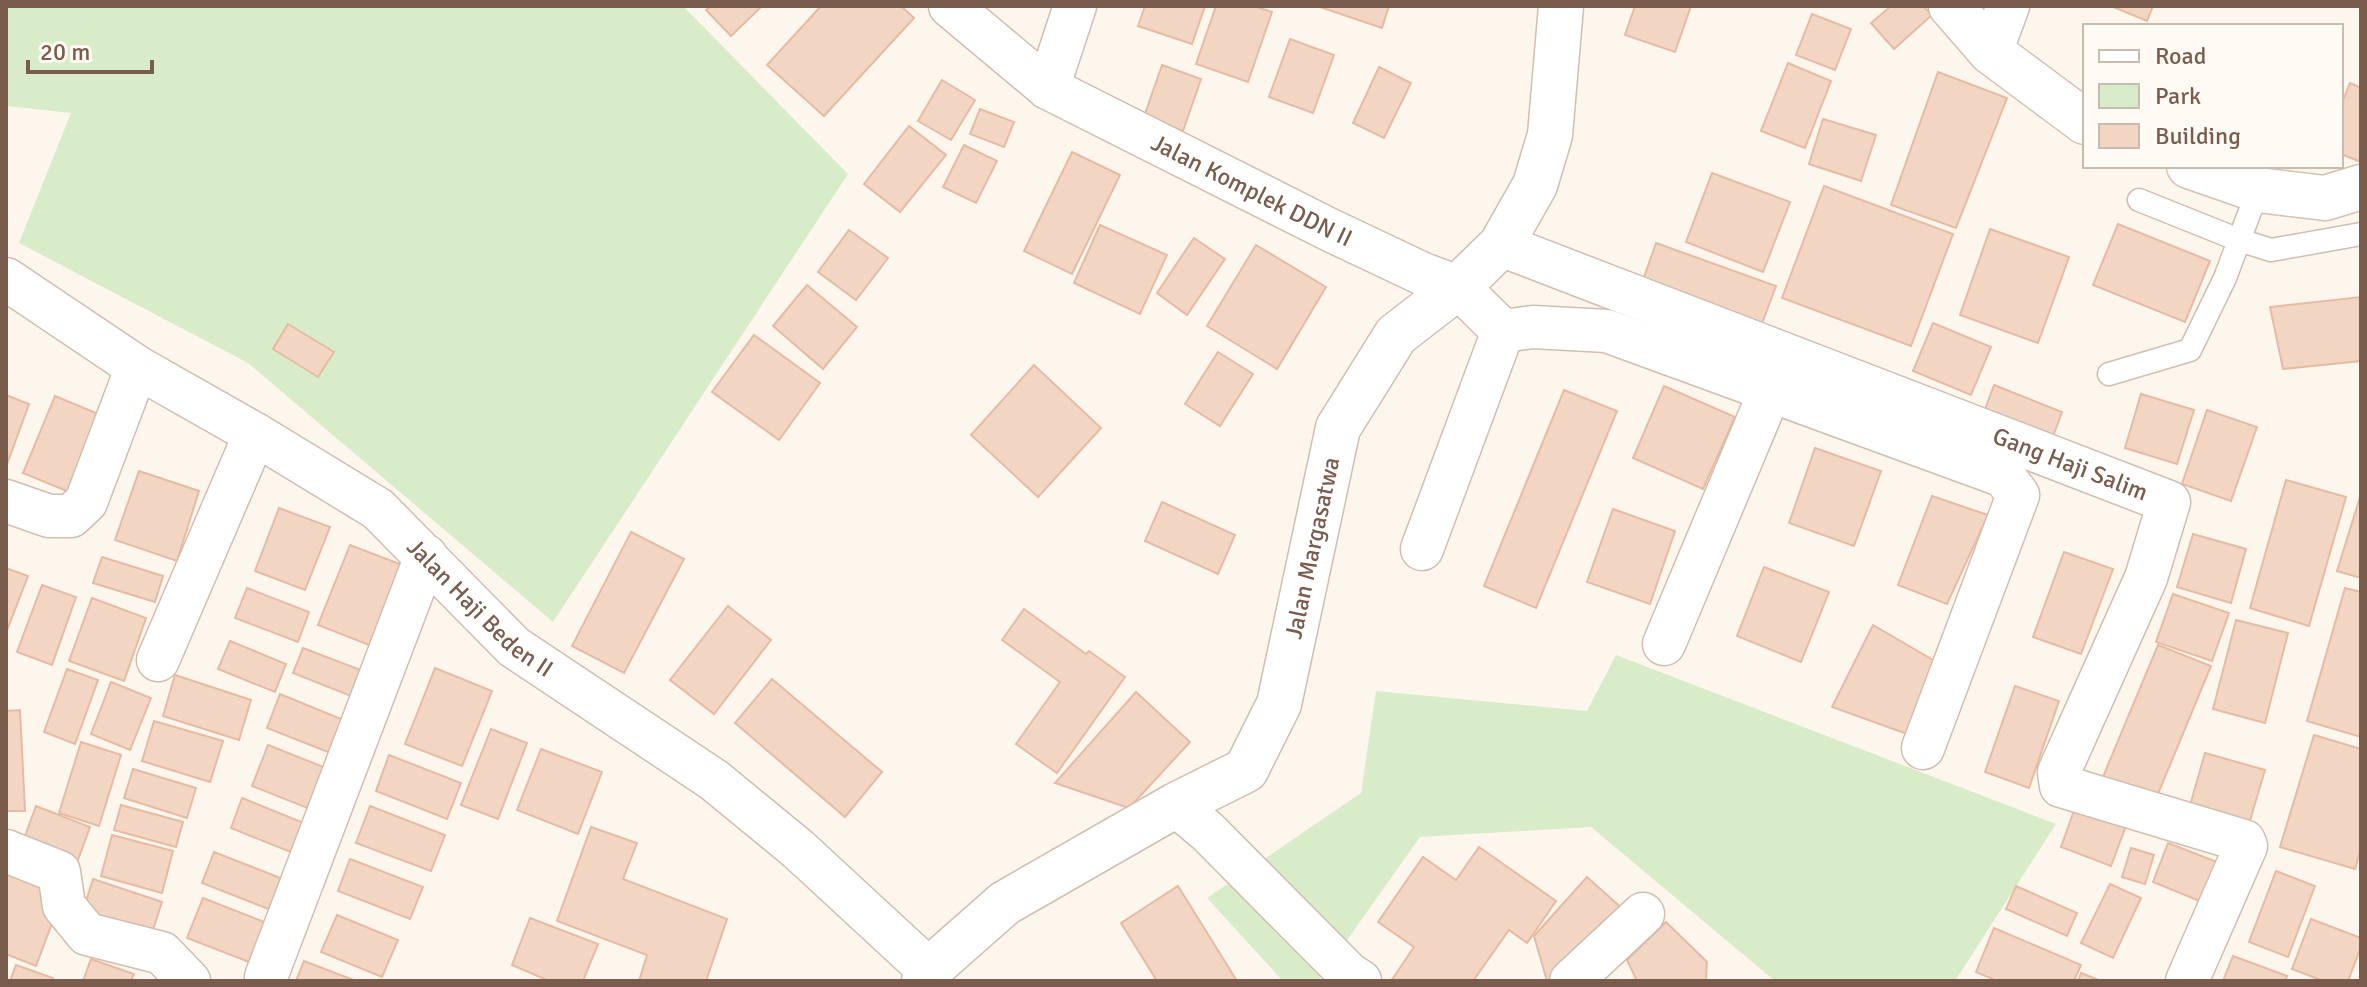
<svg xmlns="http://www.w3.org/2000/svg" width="2367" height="987" font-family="Signika,sans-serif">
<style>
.green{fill:#d8ecc9}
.building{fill:#f3d5c3;stroke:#e6bba3;stroke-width:2}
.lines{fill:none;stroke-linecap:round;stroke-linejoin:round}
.service-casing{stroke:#d1beb0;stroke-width:25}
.minor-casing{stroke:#d1beb0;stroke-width:45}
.tertiary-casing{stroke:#d1beb0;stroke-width:47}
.secondary-casing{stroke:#d6c0b0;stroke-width:47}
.service{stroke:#fff;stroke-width:22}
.minor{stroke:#fff;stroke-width:42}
.tertiary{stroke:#fff;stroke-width:44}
.secondary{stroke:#fff;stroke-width:44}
.labels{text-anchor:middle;stroke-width:6;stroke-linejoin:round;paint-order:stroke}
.street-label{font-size:24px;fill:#7a5c4d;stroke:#fffaf3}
</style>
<rect width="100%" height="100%" fill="#fdf6ec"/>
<g class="green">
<path d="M6,6H683L848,174L553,622L248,363L19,243L71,113L6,106Z"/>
<path d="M1616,655L2056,824L1955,981H1775L1591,827L1420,837L1318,981H1283L1207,898L1361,793L1376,691L1587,711Z"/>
</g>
<g class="building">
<path d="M711,6H762L731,36L706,10Z"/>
<path d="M821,6H901L914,18L824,116L767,65Z"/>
<path d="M1145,6H1205L1192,44L1138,26Z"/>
<path d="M1216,6H1254L1272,12L1248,82L1196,64Z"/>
<path d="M1317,6H1389L1382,28Z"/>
<path d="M1635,6H1691L1675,52L1625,35Z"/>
<path d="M1891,6H1923L1932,15L1894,49L1871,23Z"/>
<path d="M2111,6H2153L2147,21Z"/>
<path d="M1812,14L1851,29L1835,70L1796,55Z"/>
<path d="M1290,39L1334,55L1313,113L1269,97Z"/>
<path d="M1788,63L1831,81L1805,148L1761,131Z"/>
<path d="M1162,65L1201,79L1183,131L1144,117Z"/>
<path d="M1379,67L1411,83L1384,138L1353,123Z"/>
<path d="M1938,72L2007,98L1956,228L1891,205Z"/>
<path d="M942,80L975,100L951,140L918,121Z"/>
<path d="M2350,83L2361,88V162L2341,154V105Z"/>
<path d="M980,109L1014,122L1004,147L970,134Z"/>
<path d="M1823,119L1876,135L1861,181L1809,164Z"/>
<path d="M909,126L946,155L900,212L864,184Z"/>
<path d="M964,145L997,161L976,203L943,187Z"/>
<path d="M1072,152L1120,175L1072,274L1024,251Z"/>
<path d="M1712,173L1790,202L1763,272L1686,242Z"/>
<path d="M1824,186L1953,234L1911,346L1782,298Z"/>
<path d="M2118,224L2210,261L2185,322L2093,285Z"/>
<path d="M1100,225L1167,255L1140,314L1074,283Z"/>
<path d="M1990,229L2069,257L2038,343L1960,315Z"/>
<path d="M849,230L888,258L856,300L818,272Z"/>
<path d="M1194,238L1225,259L1187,315L1157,293Z"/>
<path d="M1656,243L1776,286L1761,326L1642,283Z"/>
<path d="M1256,245L1326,287L1277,369L1207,326Z"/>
<path d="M807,285L857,327L823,369L773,326Z"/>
<path d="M2361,297V361L2283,369L2270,307Z"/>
<path d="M1933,323L1991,347L1971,395L1913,371Z"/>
<path d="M288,324L334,352L318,377L273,349Z"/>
<path d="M754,335L820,383L779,440L712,392Z"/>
<path d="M1218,352L1253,374L1220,426L1185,404Z"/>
<path d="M1034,365L1101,428L1038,497L971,435Z"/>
<path d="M1994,385L2062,412L2051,442L1983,415Z"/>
<path d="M1664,386L1735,417L1703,489L1633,458Z"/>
<path d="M1564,390L1617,411L1536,608L1484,586Z"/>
<path d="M2141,394L2194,410L2177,464L2125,448Z"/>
<path d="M6,395L29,404L6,467Z"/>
<path d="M55,396L101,415L69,492L23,473Z"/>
<path d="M2207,410L2257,427L2231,501L2182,484Z"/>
<path d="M1815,448L1881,471L1854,546L1789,523Z"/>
<path d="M139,471L199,491L177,561L115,540Z"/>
<path d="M2286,480L2346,497L2309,626L2250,608Z"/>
<path d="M2361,494V578L2337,571Z"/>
<path d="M1932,496L1988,515L1947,604L1898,585Z"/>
<path d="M1162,502L1235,535L1218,574L1145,541Z"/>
<path d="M279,508L330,527L305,590L255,571Z"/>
<path d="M1613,509L1675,531L1650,604L1587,582Z"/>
<path d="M631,532L684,559L624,673L572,646Z"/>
<path d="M2193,534L2246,549L2231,603L2177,587Z"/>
<path d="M350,545L405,566L374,647L318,625Z"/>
<path d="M2064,552L2113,569L2081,654L2033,637Z"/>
<path d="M102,557L163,576L155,602L93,583Z"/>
<path d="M1764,567L1829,592L1801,662L1737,636Z"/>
<path d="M6,568L28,576L6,633Z"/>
<path d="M42,585L76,597L52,665L17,652Z"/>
<path d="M247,588L309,612L298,642L235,618Z"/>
<path d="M2345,588L2361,592V737L2307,721Z"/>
<path d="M2173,594L2229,613L2212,661L2156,642Z"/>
<path d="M92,598L146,618L124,681L69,661Z"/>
<path d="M728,606L771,640L714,714L670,680Z"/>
<path d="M1024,609L1086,654L1089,651L1125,677L1057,773L1016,744L1060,682L1002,640Z"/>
<path d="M2236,620L2288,633L2265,723L2213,709Z"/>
<path d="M1873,625L1938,663L1910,735L1832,707Z"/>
<path d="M230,641L286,664L275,692L218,669Z"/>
<path d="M2158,645L2211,666L2153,806L2100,784Z"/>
<path d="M303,648L371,674L361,700L293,673Z"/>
<path d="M435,668L492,691L462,766L405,744Z"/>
<path d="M67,669L98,680L75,744L44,732Z"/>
<path d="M175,675L251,700L239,740L163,716Z"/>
<path d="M772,679L882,772L845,817L735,723Z"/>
<path d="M111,682L151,698L130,750L91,734Z"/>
<path d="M2015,686L2059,701L2029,788L1985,772Z"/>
<path d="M1136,692L1190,742L1129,808L1055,783Z"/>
<path d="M280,694L346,721L333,754L267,728Z"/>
<path d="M20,710L25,811H6V711Z"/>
<path d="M154,721L223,741L210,782L142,761Z"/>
<path d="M491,729L527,743L498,819L461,805Z"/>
<path d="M2314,735L2361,749V848L2355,869L2280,847Z"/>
<path d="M81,742L121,755L99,826L59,813Z"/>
<path d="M268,745L331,770L315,811L252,786Z"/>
<path d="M541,749L602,772L578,834L517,810Z"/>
<path d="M2205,753L2265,770L2248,827L2189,809Z"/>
<path d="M389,755L461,783L447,819L376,791Z"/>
<path d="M133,769L196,788L187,818L124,798Z"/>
<path d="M242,798L304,823L293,853L231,828Z"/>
<path d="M121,805L183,822L176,847L114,830Z"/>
<path d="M2076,805L2127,823L2111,866L2061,847Z"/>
<path d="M36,806L90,827L75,868L21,847Z"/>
<path d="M370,806L445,835L431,871L356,843Z"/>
<path d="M591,827L637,843L623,879L727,919L706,981H639L647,955L557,921Z"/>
<path d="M112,835L173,851L162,893L101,876Z"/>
<path d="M2168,843L2230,867L2214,907L2153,882Z"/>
<path d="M1479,847L1556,901L1527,943L1509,930L1473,981H1391L1414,947L1378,922L1423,857L1456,880Z"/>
<path d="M2131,848L2154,855L2145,884L2122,877Z"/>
<path d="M214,852L283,879L271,910L202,883Z"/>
<path d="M350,859L423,887L410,919L338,891Z"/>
<path d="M2276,871L2315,886L2288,957L2249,942Z"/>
<path d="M6,872L63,894L36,966L6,954Z"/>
<path d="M1587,877L1624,910L1563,981H1547L1534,936Z"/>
<path d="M93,879L162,902L149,942L80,920Z"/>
<path d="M2110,884L2141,898L2113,958L2081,943Z"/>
<path d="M1178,886L1237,981H1157L1121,923Z"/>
<path d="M2016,886L2077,913L2067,936L2006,909Z"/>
<path d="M203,898L272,925L257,965L187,938Z"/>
<path d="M337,915L398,940L382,977L321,952Z"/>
<path d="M530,918L598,944L583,981H549L512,965Z"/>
<path d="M2311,919L2361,938V947L2348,981H2323L2292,969Z"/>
<path d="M1666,922L1707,962L1706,981H1637L1627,960Z"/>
<path d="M1994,928L2081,965L2074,981H1997L1976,972Z"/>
<path d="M2233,956L2287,976L2285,981H2223Z"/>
<path d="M91,959L134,974L131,981H83Z"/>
<path d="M304,961L356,981H296Z"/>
<path d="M16,965L53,978L52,981H10Z"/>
<path d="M2081,973L2101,981H2078Z"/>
</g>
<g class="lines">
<defs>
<g id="service">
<path d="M2139,200L2239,240L2271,250L2361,234"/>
<path d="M2109,374L2190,350L2225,278L2258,190"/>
</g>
<g id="minor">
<path id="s1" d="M950,6L1048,88L1328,229L1423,274L1458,287L1503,331L1533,327L1607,331L2004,476L2018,495L1923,748"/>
<path d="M1991,52L2008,6"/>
<path d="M1048,88L1075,6"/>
<path id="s2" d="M1501,245L2169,502L2146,578L2059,772L2061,786L2244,841L2246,846L2187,981"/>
<path id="s3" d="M6,279L137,367L255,434L378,509L514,647L714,780L798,849L929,970"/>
<path d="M6,501L49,516H71L86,502L137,367"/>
<path d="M1422,549L1503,331"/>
<path d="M1664,644L1771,389"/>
<path d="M158,660L255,434"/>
<path d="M1176,805L1208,832L1349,974L1360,981"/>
<path d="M6,851L59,872L64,906L87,934L162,953L189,981"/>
<path d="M266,977L426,556"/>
<path d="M1571,981L1643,914"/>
</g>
<g id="tertiary">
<path id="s4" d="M924,981L929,970L1005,903L1176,805L1246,770L1279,704L1338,428L1396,335L1458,287L1501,245L1535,185L1550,135L1561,6"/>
</g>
<g id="secondary">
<path d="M1951,6L1991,52L2085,122"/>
<path d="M2189,166L2258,190L2325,198L2361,187"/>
</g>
</defs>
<use href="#service" class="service-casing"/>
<use href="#minor" class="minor-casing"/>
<use href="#tertiary" class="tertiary-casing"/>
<use href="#secondary" class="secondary-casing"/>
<use href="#service" class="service"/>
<use href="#minor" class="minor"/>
<use href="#tertiary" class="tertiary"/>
<use href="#secondary" class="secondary"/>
</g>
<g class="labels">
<g class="street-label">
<text dy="8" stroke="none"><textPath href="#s1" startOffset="356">Jalan Komplek DDN II</textPath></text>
<text dy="8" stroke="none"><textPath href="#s2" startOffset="610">Gang Haji Salim</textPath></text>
<text dy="8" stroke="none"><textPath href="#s4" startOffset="622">Jalan Margasatwa</textPath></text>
<text dy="8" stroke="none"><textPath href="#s3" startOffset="580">Jalan Haji Beden II</textPath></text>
</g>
</g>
<rect width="2367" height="987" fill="none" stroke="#7a5c4d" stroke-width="16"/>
<rect x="2083" y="24" width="260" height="144" fill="#fffaf3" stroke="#cabbb1" stroke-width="2"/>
<rect x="2099" y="50" width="40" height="12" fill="#ffffff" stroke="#cabbb1" stroke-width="2"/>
<text x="2155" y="64" font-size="24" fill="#7a5c4d">Road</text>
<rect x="2099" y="84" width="40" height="24" fill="#d8ecc9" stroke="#cabbb1" stroke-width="2"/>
<text x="2155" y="104" font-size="24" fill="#7a5c4d">Park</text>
<rect x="2099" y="124" width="40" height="24" fill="#f3d5c3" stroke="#cabbb1" stroke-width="2"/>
<text x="2155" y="144" font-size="24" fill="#7a5c4d">Building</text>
<path d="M28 60v12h124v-12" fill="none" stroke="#7a5c4d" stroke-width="4"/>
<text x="40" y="60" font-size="24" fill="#7a5c4d" stroke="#fffaf3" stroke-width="6" paint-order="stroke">20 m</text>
</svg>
